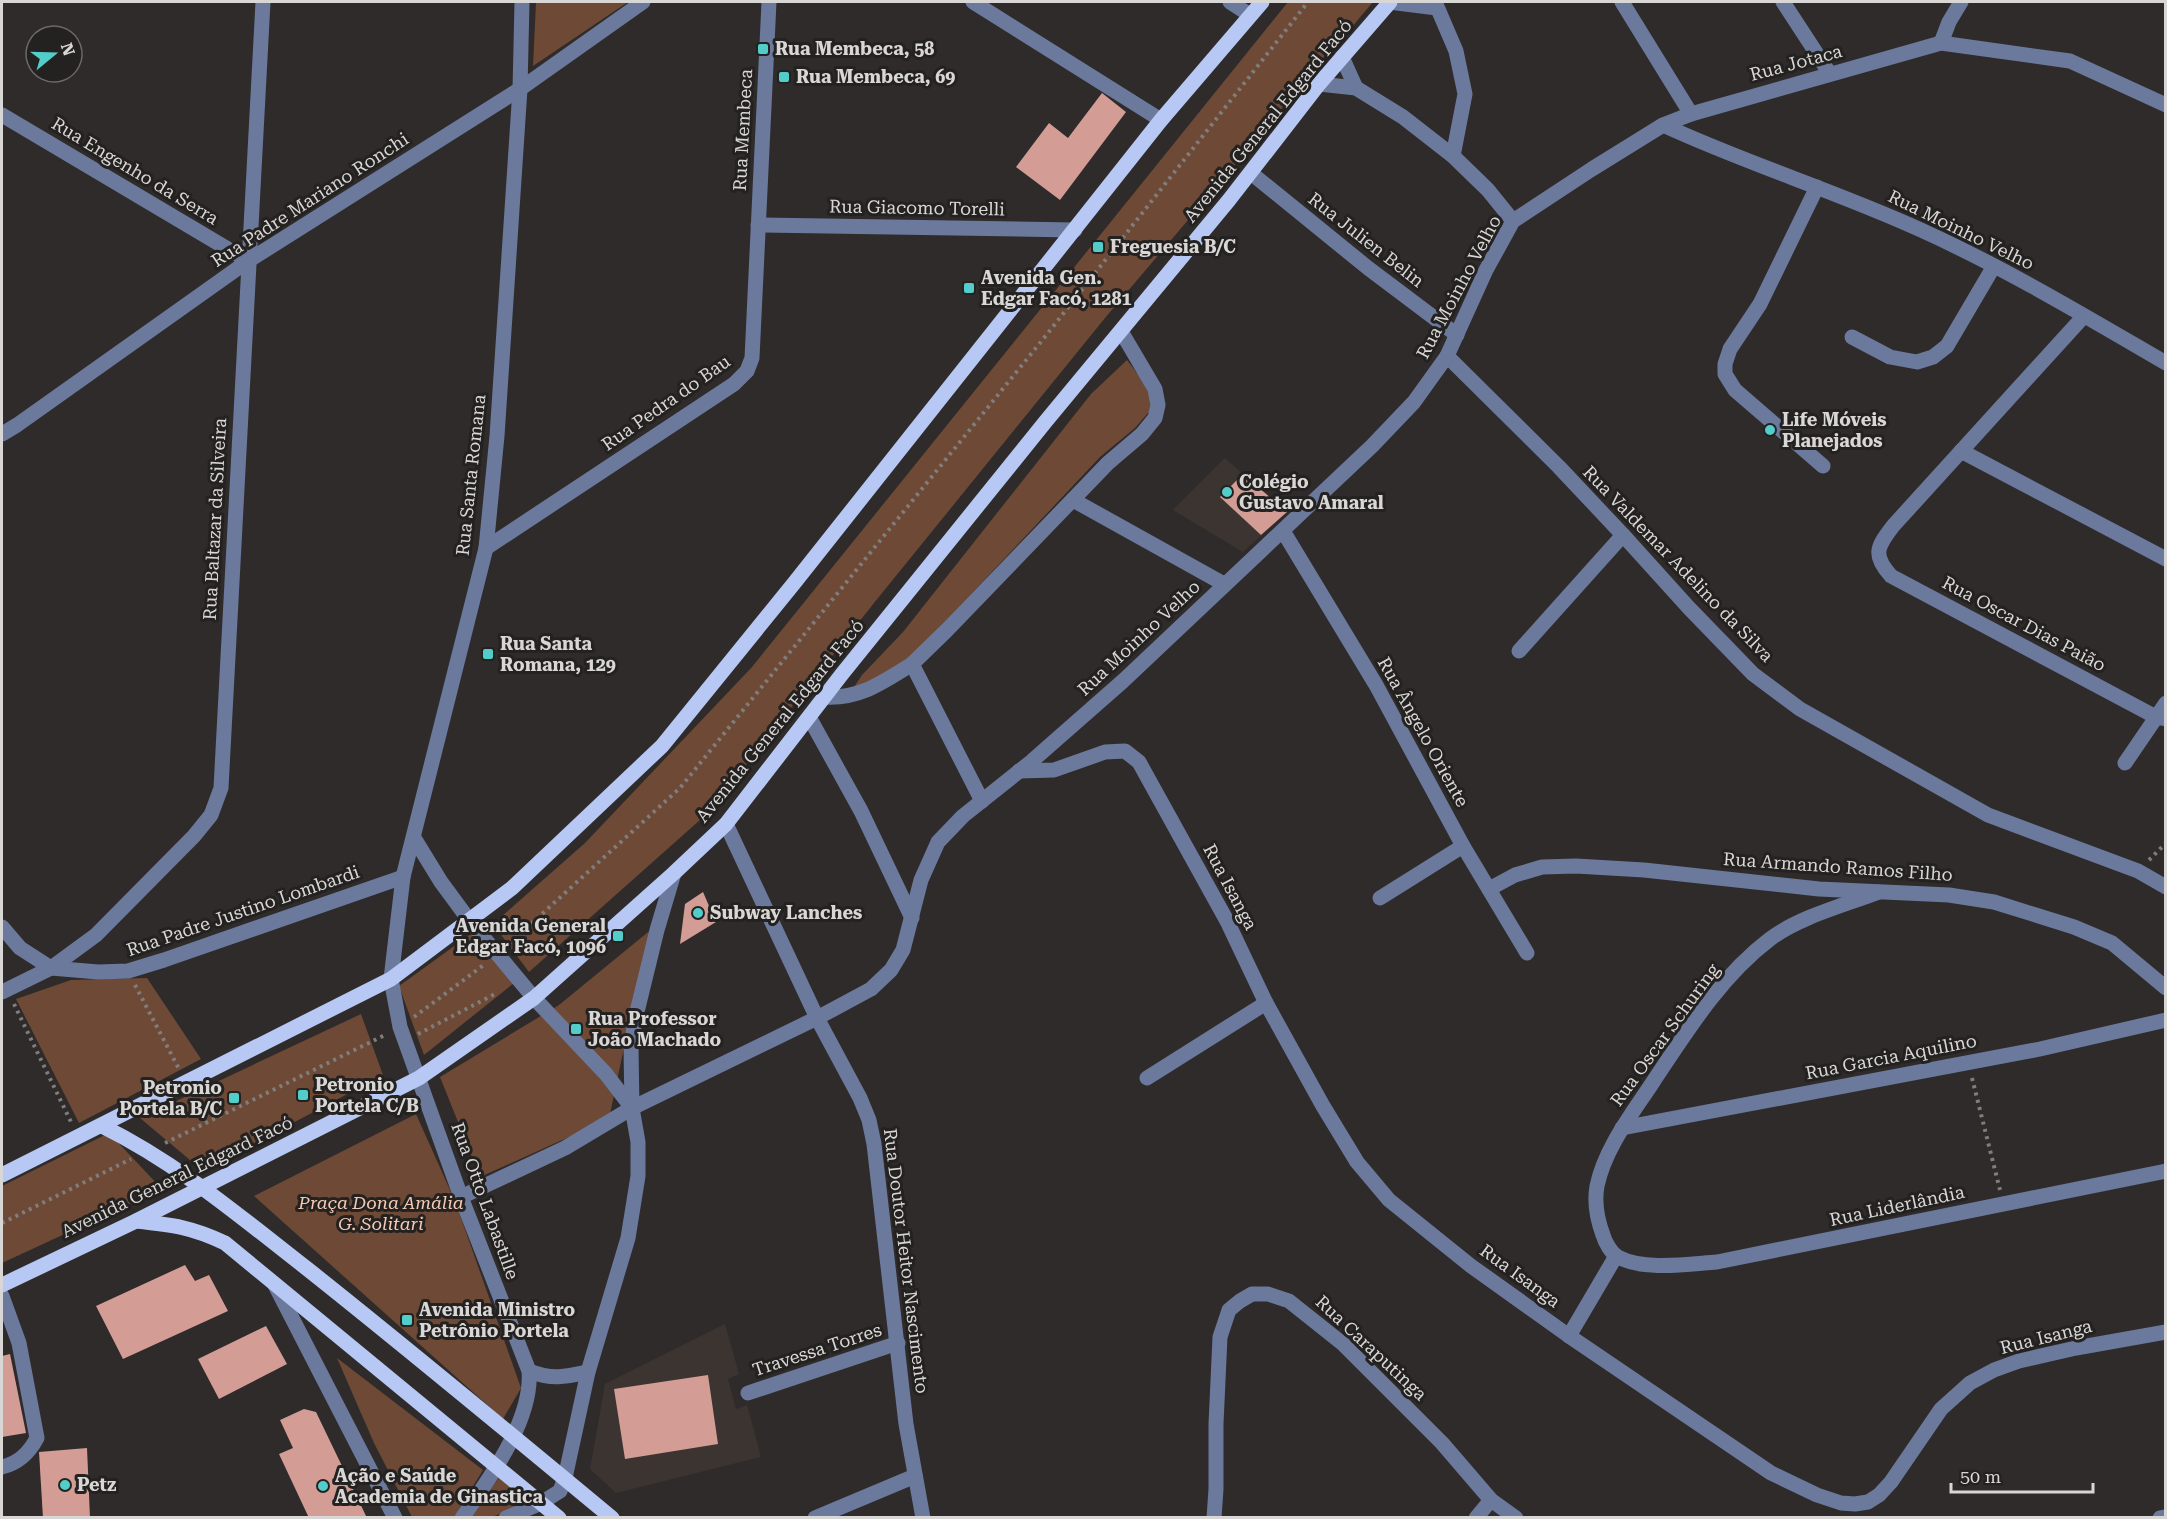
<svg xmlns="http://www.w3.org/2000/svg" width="2167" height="1519" font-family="'Roboto Serif',serif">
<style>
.built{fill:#3c3430}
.green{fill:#6d4936}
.building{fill:#d39d96}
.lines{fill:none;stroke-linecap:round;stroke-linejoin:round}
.path{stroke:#807d7c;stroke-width:4;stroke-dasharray:3 4.5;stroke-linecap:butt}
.minor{stroke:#6b799c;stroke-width:15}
.major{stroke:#b6c8f3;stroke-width:15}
.poi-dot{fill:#53cdca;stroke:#242220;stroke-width:2}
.labels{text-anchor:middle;stroke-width:6;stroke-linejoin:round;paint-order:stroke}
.poi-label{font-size:18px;font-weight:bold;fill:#d9d7d6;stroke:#242220;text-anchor:start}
.street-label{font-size:18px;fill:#d9d7d6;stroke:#242220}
.park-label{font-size:18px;font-style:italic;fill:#f6cbb5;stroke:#242220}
</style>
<rect width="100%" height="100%" fill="#2e2b2a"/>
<g class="built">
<path d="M1225,458L1287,512L1243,552L1173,510Z"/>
<path d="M725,1324L739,1374L728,1379L736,1409L747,1405L761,1457L616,1493L590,1469L605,1384Z"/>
</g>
<g class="green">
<path d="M536,2H628L533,66Z"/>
<path d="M1288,2H1373L1105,318L874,603L709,812L529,972L493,924L585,843L752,667Z"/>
<path d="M1127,360L1147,386L1155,405L1135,428L1100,457L911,658L867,685L852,690L862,675L903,632L1091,394Z"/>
<path d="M653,928L627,1033L609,1119L480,1177L440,1077L559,1005Z"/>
<path d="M475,931L514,983L424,1055L399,986Z"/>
<path d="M147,978L201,1059L79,1123L16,999L71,980Z"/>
<path d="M361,1014L383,1075L203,1171L140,1118Z"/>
<path d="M416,1114L455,1201L521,1388L503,1419L254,1196Z"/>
<path d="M109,1133L162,1189L2,1263V1186Z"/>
<path d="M337,1358L483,1470L454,1517H412L374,1443Z"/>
<path d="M500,1476L526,1504L492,1517L470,1518Z"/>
</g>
<g class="building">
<path d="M1102,93L1126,112L1060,200L1016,167L1049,123L1068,138Z"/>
<path d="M1243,474L1287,512L1261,535L1220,497Z"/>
<path d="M703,892L716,922L680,944L685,904Z"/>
<path d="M185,1265L195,1281L209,1275L228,1311L123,1359L96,1306Z"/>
<path d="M266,1326L287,1364L219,1399L198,1359Z"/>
<path d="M10,1354L26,1433L2,1437V1356Z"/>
<path d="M708,1375L718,1444L625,1459L614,1389Z"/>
<path d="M304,1409L316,1412L367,1518H309L279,1454L293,1448L280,1420Z"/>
<path d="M87,1448L90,1518H43L39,1452Z"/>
</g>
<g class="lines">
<g class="path">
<path d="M2149,860L2166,843"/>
<path d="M509,944L680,788L1048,333L1308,2"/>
<path d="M135,985L179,1069"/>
<path d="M14,1004L72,1124"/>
<path d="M414,1017L485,964"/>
<path d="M418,1034L495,994"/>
<path d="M1972,1078L2000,1190"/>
<path d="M165,1143L387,1034"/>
<path d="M2,1223L131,1159"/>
</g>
<g class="minor">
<path d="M973,2L1161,120"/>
<path d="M1230,2L1250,15"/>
<path d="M1389,2L1437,8"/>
<path d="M1435,2L1456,51L1465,94L1453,156"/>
<path d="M1622,2L1691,114"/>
<path d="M1783,2L1830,74"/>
<path d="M1941,43L1949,22L1961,2"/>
<path d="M1342,57L1356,88"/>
<path d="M1319,84L1356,88L1403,117L1453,156L1488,190L1513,221"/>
<path d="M2,115L248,261"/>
<path d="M1663,125C1747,164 1836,191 1921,230C2005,268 2085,316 2166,363"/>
<path d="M1251,173L1368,268L1457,335"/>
<path d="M1817,187L1760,304L1730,349L1725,364V374L1735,390L1823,466"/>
<path d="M758,225L1075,230"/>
<path d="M2084,316L1893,526C1877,547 1872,555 1891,576L2156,717L2166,719"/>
<path d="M1852,337L1890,357L1917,362L1933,357L1947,346L1994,266"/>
<path d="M1447,356L1559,467L1623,535L1689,608L1753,674L1800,709L1988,815L2138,871L2166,887"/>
<path d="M2,434L17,425L248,261L520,89L643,2"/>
<path d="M1961,451L2166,559"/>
<path d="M1073,500L1224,584"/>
<path d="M1283,531L1376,685L1463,846L1527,953"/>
<path d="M486,548L734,384L747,371L752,358L769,2"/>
<path d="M1519,651L1623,535"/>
<path d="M825,697C860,699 883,682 912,664"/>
<path d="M809,717L861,811L912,918"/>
<path d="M2125,763L2166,703"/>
<path d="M1019,771L1054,770L1105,752L1125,751L1139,762L1227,921L1266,1003L1323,1106L1357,1162L1389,1200L1471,1266L1569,1336L1771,1473L1817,1495L1841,1503L1855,1504L1868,1502L1879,1495L1891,1482L1941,1409L1970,1383L1994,1370L2019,1361L2076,1348L2166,1332"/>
<path d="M982,801L912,664L947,630L1108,463L1142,434L1155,418L1158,405L1155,389L1122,333"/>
<path d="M726,824L817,1018L860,1098L869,1120L874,1144L906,1424L923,1518"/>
<path d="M414,838L441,882L469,920L534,998L606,1074L632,1108"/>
<path d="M1489,889L1515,875L1542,867L1576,866L1644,870L1819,889L1949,895L1994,902L2074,927L2112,943L2166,988"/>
<path d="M1879,892C1845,905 1799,917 1770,939C1721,976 1687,1031 1653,1082C1632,1114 1605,1148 1597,1186C1594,1203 1597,1219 1603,1235C1605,1242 1611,1253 1618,1257C1644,1271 1688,1264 1717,1262L2166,1171"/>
<path d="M1380,898L1463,846"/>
<path d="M2,927L20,948L51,968L98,972L128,971L164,960L403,877"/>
<path d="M2,992L51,968L96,935L194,836L211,815L221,788L263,2"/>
<path d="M1147,1078L1266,1003"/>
<path d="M1622,1128L2040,1049L2166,1020"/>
<path d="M461,1197L565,1148L632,1108L817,1018L871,989L891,970L903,950L921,880L938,842L963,816L1032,761L1123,681L1372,446L1414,402L1447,356L1486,270L1513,221L1592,169L1663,125L1691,114L1941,43L2070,61L2166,105"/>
<path d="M275,1285L395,1518"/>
<path d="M2,1296L19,1343L37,1438C29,1453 19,1463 2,1467"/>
<path d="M1569,1336L1616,1256"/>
<path d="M529,1371C552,1380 565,1377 588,1372"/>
<path d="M748,1393L898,1343"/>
<path d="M462,1518C489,1479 533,1420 529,1371L461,1197L400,1027L391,979L403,877L486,548L497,436L520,89L522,2"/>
<path d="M506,1518L541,1503L560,1491L565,1478L588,1372L628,1238L638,1176V1142L632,1108L631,1048L635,1020L657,930L674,873"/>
<path d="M815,1518L915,1476"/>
<path d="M1214,1518L1216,1489V1424L1220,1337L1229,1310L1240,1301L1252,1294H1268L1289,1301L1343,1344L1442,1443L1491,1500L1516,1518"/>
<path d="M1476,1518L1491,1500"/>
<path d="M2160,1518L2166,1517"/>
</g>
<g class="major">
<path d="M102,1126C179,1164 243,1219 310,1271C412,1352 512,1435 612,1518"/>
<path d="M2,1175L391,979L512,888L662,746L795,582L1161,120L1262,2"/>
<path d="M136,1221C173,1225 191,1227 225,1243L559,1518"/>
<path d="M2,1285L136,1221L419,1078L534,998L674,873L726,824L842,674L1046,421L1229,200L1319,84L1390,2"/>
</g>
</g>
<g class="poi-dot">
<rect x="757" y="43" width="12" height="12" rx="3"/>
<rect x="778" y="71" width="12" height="12" rx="3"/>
<rect x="1092" y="241" width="12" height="12" rx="3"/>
<rect x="963" y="282" width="12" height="12" rx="3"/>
<circle cx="1770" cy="430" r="6"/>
<circle cx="1227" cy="492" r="6"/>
<rect x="482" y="648" width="12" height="12" rx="3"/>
<circle cx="698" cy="913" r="6"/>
<rect x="612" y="930" width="12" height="12" rx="3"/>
<rect x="570" y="1023" width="12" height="12" rx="3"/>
<rect x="297" y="1089" width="12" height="12" rx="3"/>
<rect x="228" y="1092" width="12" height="12" rx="3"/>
<rect x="401" y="1314" width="12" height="12" rx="3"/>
<circle cx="65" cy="1485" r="6"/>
<circle cx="323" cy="1486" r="6"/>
</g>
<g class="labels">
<g class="poi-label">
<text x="775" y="55">Rua Membeca, 58</text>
<text x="796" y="83">Rua Membeca, 69</text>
<text x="1110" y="253">Freguesia B/C</text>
<text x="981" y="284">Avenida Gen.<tspan x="981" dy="21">Edgar Facó, 1281</tspan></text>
<text x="1782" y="426">Life Móveis<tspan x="1782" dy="21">Planejados</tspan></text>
<text x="1239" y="488">Colégio<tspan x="1239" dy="21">Gustavo Amaral</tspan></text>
<text x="500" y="650">Rua Santa<tspan x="500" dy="21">Romana, 129</tspan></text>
<text x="710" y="919">Subway Lanches</text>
<text x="606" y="932" text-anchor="end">Avenida General<tspan x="606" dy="21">Edgar Facó, 1096</tspan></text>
<text x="588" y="1025">Rua Professor<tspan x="588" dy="21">João Machado</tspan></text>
<text x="315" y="1091">Petronio<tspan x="315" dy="21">Portela C/B</tspan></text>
<text x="222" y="1094" text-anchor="end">Petronio<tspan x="222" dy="21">Portela B/C</tspan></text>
<text x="419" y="1316">Avenida Ministro<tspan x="419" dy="21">Petrônio Portela</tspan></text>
<text x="335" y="1482">Ação e Saúde<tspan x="335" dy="21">Academia de Ginastica</tspan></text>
<text x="77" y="1491">Petz</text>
</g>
<g class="street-label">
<text transform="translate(1796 63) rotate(-15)" y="6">Rua Jotaca</text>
<text transform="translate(1268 121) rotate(-51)" y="6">Avenida General Edgard Facó</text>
<text transform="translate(743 130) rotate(-87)" y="6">Rua Membeca</text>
<text transform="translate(135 171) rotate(31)" y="6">Rua Engenho da Serra</text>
<text transform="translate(310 200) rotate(-33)" y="6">Rua Padre Mariano Ronchi</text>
<text transform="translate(917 208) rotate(1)" y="6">Rua Giacomo Torelli</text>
<text transform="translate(1961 230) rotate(26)" y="6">Rua Moinho Velho</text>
<text transform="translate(1366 240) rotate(38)" y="6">Rua Julien Belin</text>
<text transform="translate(1459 287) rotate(-62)" y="6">Rua Moinho Velho</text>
<text transform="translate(666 403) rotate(-35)" y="6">Rua Pedra do Bau</text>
<text transform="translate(471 475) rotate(-84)" y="6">Rua Santa Romana</text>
<text transform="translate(215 519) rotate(-87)" y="6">Rua Baltazar da Silveira</text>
<text transform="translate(1678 564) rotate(46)" y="6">Rua Valdemar Adelino da Silva</text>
<text transform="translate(2024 624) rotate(28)" y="6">Rua Oscar Dias Paião</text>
<text transform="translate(1139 638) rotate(-43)" y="6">Rua Moinho Velho</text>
<text transform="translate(780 721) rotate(-51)" y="6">Avenida General Edgard Facó</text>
<text transform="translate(1423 732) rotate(61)" y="6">Rua Ângelo Oriente</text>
<text transform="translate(1838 867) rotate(4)" y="6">Rua Armando Ramos Filho</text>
<text transform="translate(1230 887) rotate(62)" y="6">Rua Isanga</text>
<text transform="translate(243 911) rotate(-19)" y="6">Rua Padre Justino Lombardi</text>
<text transform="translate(1665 1035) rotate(-54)" y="6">Rua Oscar Schuring</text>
<text transform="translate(1891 1057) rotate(-11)" y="6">Rua Garcia Aquilino</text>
<text transform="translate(177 1177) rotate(-26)" y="6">Avenida General Edgard Facó</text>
<text transform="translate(485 1201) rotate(70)" y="6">Rua Otto Labastille</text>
<text transform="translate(1897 1206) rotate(-12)" y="6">Rua Liderlândia</text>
<text transform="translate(906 1261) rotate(83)" y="6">Rua Doutor Heitor Nascimento</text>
<text transform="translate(1520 1276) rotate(36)" y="6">Rua Isanga</text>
<text transform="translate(2046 1337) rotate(-14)" y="6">Rua Isanga</text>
<text transform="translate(1371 1348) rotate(43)" y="6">Rua Caraputinga</text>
<text transform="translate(817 1350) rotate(-18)" y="6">Travessa Torres</text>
</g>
<g class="park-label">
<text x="381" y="1209">Praça Dona Amália<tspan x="381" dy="21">G. Solitari</tspan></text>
</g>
</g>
<rect width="2167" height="1519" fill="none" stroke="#d9d7d6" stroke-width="6"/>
<g transform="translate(54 54) rotate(71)"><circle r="28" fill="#242220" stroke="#6c6a69" stroke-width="1.5"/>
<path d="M0-4.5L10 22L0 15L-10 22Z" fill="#53cdca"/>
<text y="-9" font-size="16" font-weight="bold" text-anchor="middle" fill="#d9d7d6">N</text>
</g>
<path d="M1951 1483v9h142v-9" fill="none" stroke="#d9d7d6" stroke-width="3"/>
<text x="1960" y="1483" font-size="18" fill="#d9d7d6" stroke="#242220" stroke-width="4.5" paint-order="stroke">50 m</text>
</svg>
